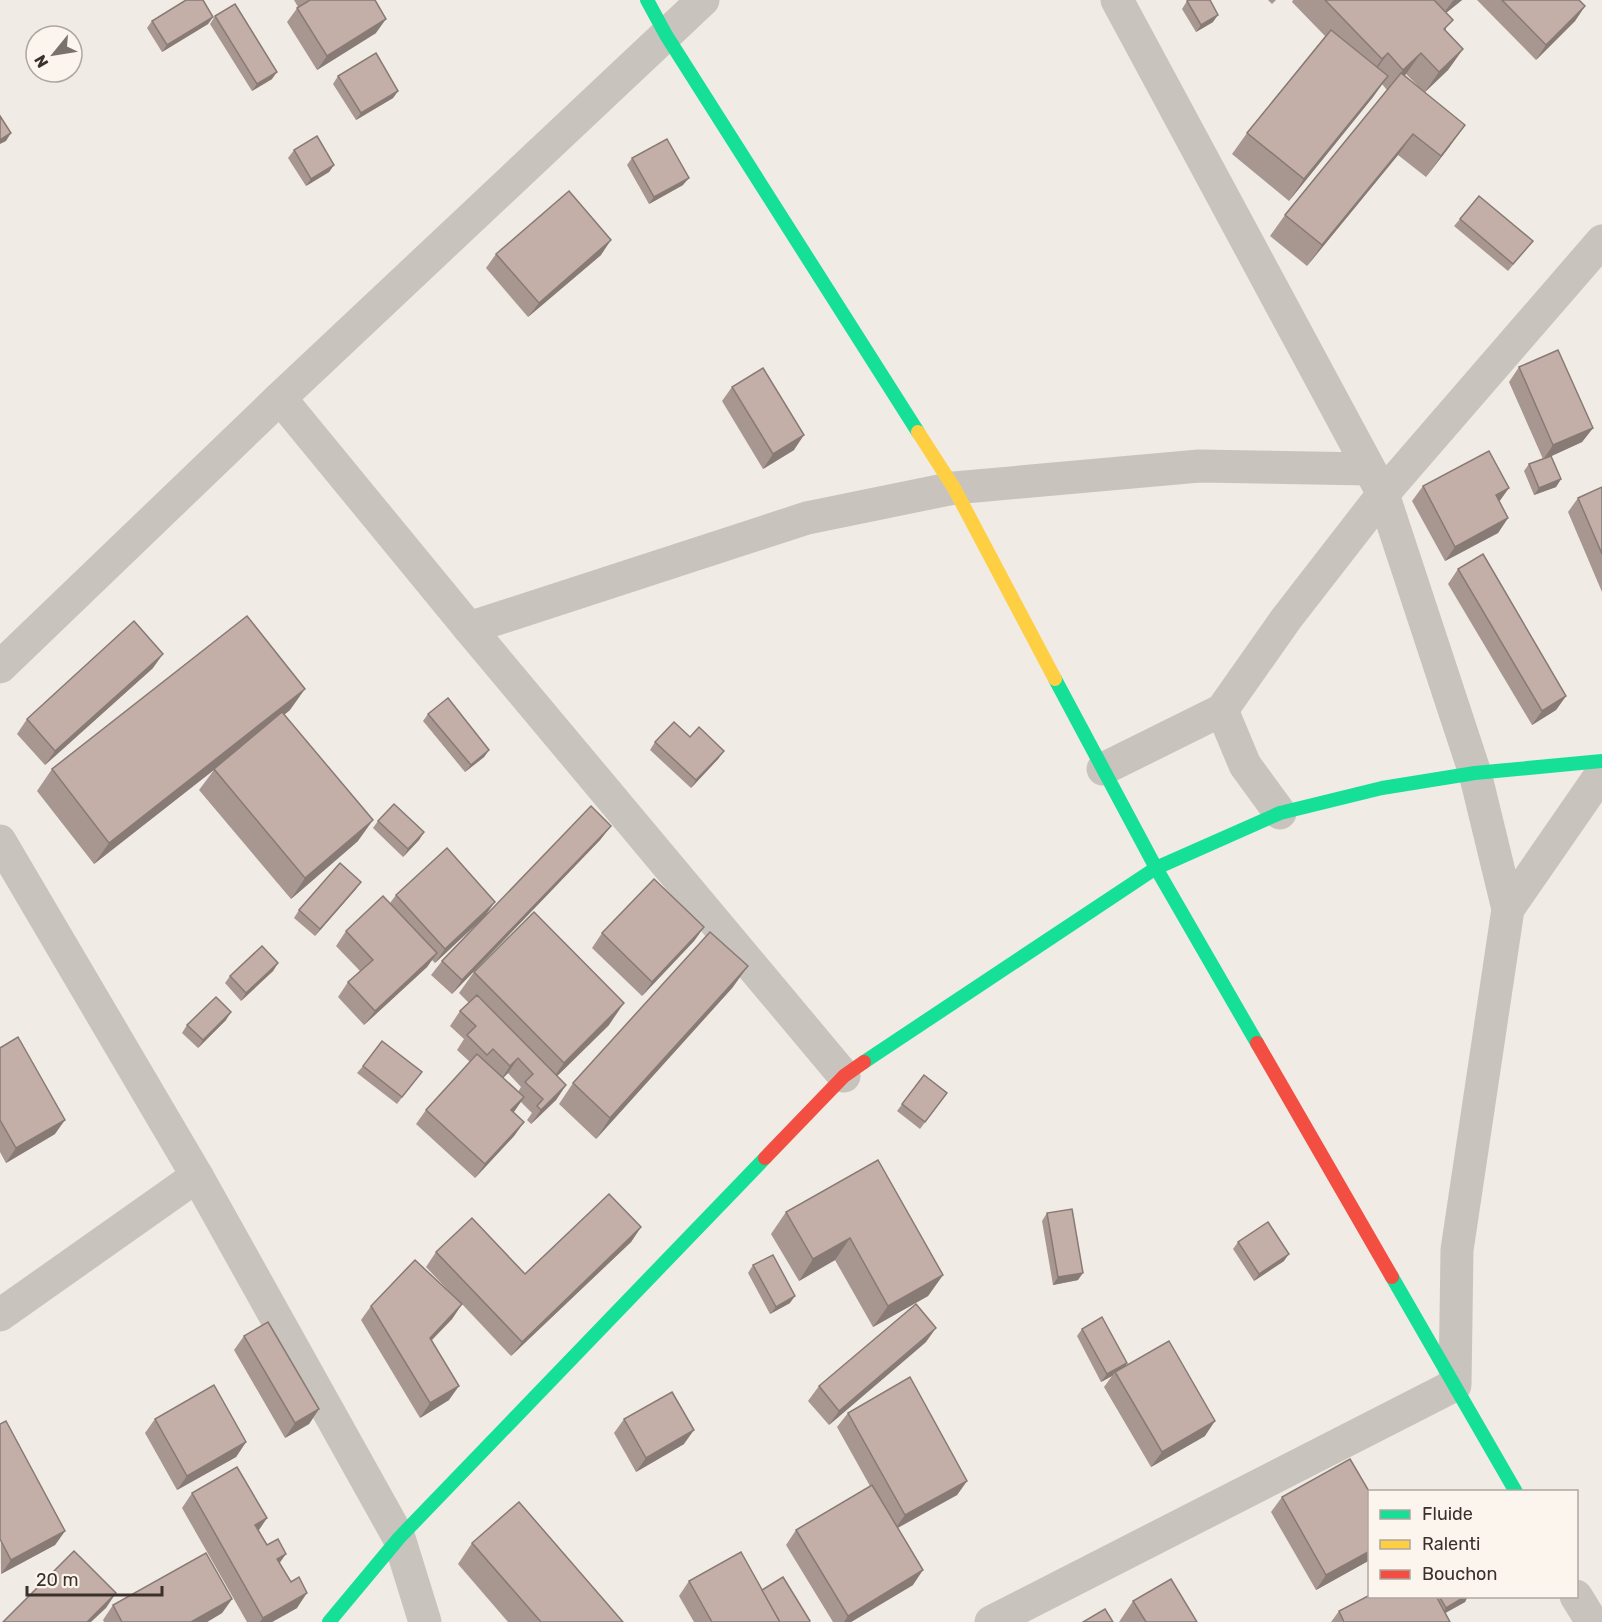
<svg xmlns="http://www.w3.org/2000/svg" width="1602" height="1622" font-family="Rubik,sans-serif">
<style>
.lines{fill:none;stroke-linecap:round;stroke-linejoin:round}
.street{stroke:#c9c3be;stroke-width:33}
.fast{stroke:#16e098;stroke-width:14}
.slow{stroke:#ffcf43;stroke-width:14}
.jam{stroke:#f24e42;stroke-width:14}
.wall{fill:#a89690;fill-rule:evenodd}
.shaded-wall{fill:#887a75}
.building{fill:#c3afa7;stroke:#887a75;stroke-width:1.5}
</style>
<rect width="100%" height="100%" fill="#f0ebe5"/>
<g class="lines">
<g class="street">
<path d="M1117,0L1383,494L1475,773L1508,909"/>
<path d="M280,398L469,628L844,1076"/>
<path d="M469,628L807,518L954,488L1199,466L1369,469"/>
<path d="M0,667L280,398L703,0"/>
<path d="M1222,710L1245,765L1280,813"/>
<path d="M1103,769L1222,710L1286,619L1383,494L1602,241"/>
<path d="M0,841L197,1176L399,1538L425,1622"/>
<path d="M0,1315L197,1176"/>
<path d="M1576,1596L1592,1622"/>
<path d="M991,1622L1455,1385L1457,1250L1508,909L1602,773"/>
</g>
<g class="fast">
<path d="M647,0L666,35L918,432"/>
<path d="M1055,679L1156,868L1257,1043"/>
<path d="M864,1062L1156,868L1280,813L1382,788L1475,773L1602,761"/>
<path d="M1392,1277L1516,1492"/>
<path d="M329,1622L399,1538L765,1158"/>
</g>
<path class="slow" d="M918,432L954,488L1055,679"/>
<g class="jam">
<path d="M1257,1043L1392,1277"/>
<path d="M765,1158L844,1076L864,1062"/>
</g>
</g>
<g class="wall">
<path d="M294,0H375L376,33L317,70L287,22L298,7Z"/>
<path d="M1268,0H1276L1272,4Z"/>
<path d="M1293,0H1462L1446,13V31L1463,49L1448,70L1425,92L1450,146L1426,177L1398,155L1307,266L1270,236L1285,215L1387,90L1382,84L1373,97L1289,201L1232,154L1247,133L1325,36L1292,2ZM1406,74L1418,86L1405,75Z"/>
<path d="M1477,0H1579L1585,6L1575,21L1536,60Z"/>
<path d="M1187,1L1213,22L1196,32L1182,9Z"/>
<path d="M215,16L272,79L252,91L210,24Z"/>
<path d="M213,17L208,24L162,52L147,28L152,21Z"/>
<path d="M338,76L398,91L393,98L356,120L333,84Z"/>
<path d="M294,150L334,165L329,172L306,186L288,158Z"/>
<path d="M632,158L683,185L649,204L627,165Z"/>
<path d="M1460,219L1533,241L1508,271L1454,226Z"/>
<path d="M496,254L601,255L528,317L486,268Z"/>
<path d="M1519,367L1593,428L1582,442L1551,456L1561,479L1556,487L1534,495L1524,471L1529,464L1543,459L1509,382Z"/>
<path d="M732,387L794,450L763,469L722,401Z"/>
<path d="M1423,486L1499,502L1508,518L1498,533L1445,561L1412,501Z"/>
<path d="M1602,487V592L1568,512L1578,498Z"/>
<path d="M1458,569L1566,696L1556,710L1532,725L1448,584Z"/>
<path d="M153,668L45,765L17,734L27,719Z"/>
<path d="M290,710L284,715L358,841L291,899L199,790L214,770L94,864L37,791L52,769Z"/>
<path d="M428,714L489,750L484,757L465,772L423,721Z"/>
<path d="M690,737L719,758L691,788L650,750L655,742Z"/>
<path d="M378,821L424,832L419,840L403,857L373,828Z"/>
<path d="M611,826L600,840L452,994L431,975L442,961L481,920L435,963L432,960L427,967L364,1025L338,997L348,982L360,971L336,946L346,931L390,903L396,895L486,914Z"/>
<path d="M356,889L315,936L294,918L299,910Z"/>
<path d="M704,927L694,941L642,996L592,948L602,933Z"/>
<path d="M278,963L273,971L241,1001L225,983L230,976Z"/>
<path d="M474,972L609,1025L557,1076L566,1085L556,1100L531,1124L527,1120L532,1113L521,1102L513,1112L524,1122L514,1136L475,1178L416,1124L426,1110L470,1062L457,1050L464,1039L450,1026L460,1011L469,1003L459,993ZM508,1073L521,1087L518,1092L503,1078Z"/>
<path d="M733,987L596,1139L559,1104L573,1083Z"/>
<path d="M226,1020L198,1048L182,1033L187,1025Z"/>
<path d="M0,1048L55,1134L6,1163L0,1152Z"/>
<path d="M363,1066L422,1072L397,1104L357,1073Z"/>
<path d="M924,1075L947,1093L920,1129L897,1111Z"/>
<path d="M786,1212L943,1275L928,1296L873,1327L835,1260L799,1281L771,1234Z"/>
<path d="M1047,1213L1078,1280L1053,1285L1042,1221Z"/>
<path d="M641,1227L631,1242L511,1356L462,1304L452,1319L432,1340L449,1400L420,1418L361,1320L371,1306L461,1304L426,1267L436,1252L525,1274Z"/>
<path d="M1238,1242L1284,1261L1254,1281L1233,1249Z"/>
<path d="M753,1265L790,1303L770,1314L748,1273Z"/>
<path d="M1082,1329L1127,1363L1125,1366L1205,1436L1151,1467L1104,1387L1112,1376L1101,1382L1077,1336Z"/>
<path d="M244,1336L319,1409L309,1424L285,1438L234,1350Z"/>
<path d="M926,1342L829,1425L808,1401L819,1386Z"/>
<path d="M848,1413L967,1481L957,1495L898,1528L913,1585L851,1622H833L786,1545L796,1530L870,1486L837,1427Z"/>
<path d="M155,1419L246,1442L236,1457L177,1490L145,1433Z"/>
<path d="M624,1419L684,1444L636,1472L614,1433Z"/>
<path d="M0,1424L65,1531L55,1545L1,1574Z"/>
<path d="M192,1493L267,1518L258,1530L267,1545L280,1563L291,1582L297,1608L272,1622H247L182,1508Z"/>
<path d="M1282,1497L1370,1560L1316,1590L1271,1512Z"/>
<path d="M472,1543L623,1622H508L458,1564Z"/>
<path d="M689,1581L762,1590L809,1622H694L679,1596Z"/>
<path d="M1370,1596H1468L1465,1602L1445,1613L1450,1622H1331L1339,1611Z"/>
<path d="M232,1599L222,1613L207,1622H104L103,1620L113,1605Z"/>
<path d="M1133,1601L1197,1622H1119Z"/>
</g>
<g class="shaded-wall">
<path d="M1454,0H1462L1441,17L1452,2Z"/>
<path d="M1585,6L1575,21L1536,60L1546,45Z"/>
<path d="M1218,15L1213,22L1196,32L1201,25Z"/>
<path d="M213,17L208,24L162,52L167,45Z"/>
<path d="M386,19L376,33L317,70L327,56Z"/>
<path d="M1463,49L1448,70L1424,93L1439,72Z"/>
<path d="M1388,53L1373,74L1367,80L1382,59Z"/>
<path d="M1421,53L1406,74L1388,91L1403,70Z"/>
<path d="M277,72L272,79L252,91L257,84Z"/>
<path d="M1388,76L1373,97L1289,201L1304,179Z"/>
<path d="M398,91L393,98L356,120L361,113Z"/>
<path d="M1465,125L1450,146L1426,177L1441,156Z"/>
<path d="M11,133L6,141L0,144V140Z"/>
<path d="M1413,134L1398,155L1307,266L1322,245Z"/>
<path d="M334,165L329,172L306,186L311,179Z"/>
<path d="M689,178L683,185L649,204L654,197Z"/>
<path d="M611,240L601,255L528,317L539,303Z"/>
<path d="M1593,428L1582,442L1543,460L1553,445Z"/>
<path d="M804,435L794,450L763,469L773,454Z"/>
<path d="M1561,479L1556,487L1534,495L1539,488Z"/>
<path d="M1509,488L1499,502L1496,495Z"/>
<path d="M1508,518L1498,533L1445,561L1455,547Z"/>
<path d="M163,654L153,668L45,765L55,751Z"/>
<path d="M305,689L290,710L94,864L109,843Z"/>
<path d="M1566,696L1556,710L1532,725L1542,711Z"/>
<path d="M489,750L484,757L465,772L471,765Z"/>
<path d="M724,751L719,758L691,788L696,780Z"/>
<path d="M373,820L358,841L291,899L305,878Z"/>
<path d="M611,826L600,840L452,994L462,980Z"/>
<path d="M424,832L419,840L403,857L408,849Z"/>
<path d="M361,882L356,889L315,936L320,929Z"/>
<path d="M495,902L485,916L435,963L445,949Z"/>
<path d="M704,927L694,941L642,996L652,982Z"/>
<path d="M437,953L427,967L364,1025L375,1011Z"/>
<path d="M278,963L273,971L241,1001L246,993Z"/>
<path d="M748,966L733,987L596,1139L610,1118Z"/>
<path d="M624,1003L609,1025L549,1084L564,1063Z"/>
<path d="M231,1012L226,1020L198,1048L203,1040Z"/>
<path d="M518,1058L508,1073L500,1081L510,1066Z"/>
<path d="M566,1085L556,1100L531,1124L541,1110Z"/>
<path d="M524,1097L514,1112L511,1110Z"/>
<path d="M65,1120L55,1134L6,1163L16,1148Z"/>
<path d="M524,1122L514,1136L475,1178L485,1164Z"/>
<path d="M641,1227L631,1242L511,1356L522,1342Z"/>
<path d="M850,1238L835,1260L799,1281L813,1259Z"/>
<path d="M1289,1254L1284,1261L1254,1281L1259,1274Z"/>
<path d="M1083,1273L1078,1280L1053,1285L1058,1277Z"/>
<path d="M943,1275L928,1296L873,1327L888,1306Z"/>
<path d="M795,1296L790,1303L770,1314L776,1307Z"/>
<path d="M462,1304L452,1319L420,1352L430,1338Z"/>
<path d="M936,1328L926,1342L829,1425L839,1411Z"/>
<path d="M1127,1363L1122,1371L1115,1372L1112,1376L1101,1382L1107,1374Z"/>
<path d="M459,1386L449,1400L420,1418L430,1403Z"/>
<path d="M319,1409L309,1424L285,1438L295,1423Z"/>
<path d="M1215,1421L1205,1436L1151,1467L1162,1452Z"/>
<path d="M694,1430L684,1444L636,1472L646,1458Z"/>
<path d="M246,1442L236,1457L177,1490L187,1476Z"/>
<path d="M967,1481L957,1495L895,1529L905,1515Z"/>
<path d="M267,1518L257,1533L255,1525Z"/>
<path d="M65,1531L55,1545L1,1574L11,1560Z"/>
<path d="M1370,1551V1560L1316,1590L1326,1575Z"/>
<path d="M286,1554L276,1568L277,1559Z"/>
<path d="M923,1570L913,1585L851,1622H844L848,1616Z"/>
<path d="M116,1593L106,1608L91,1622H87Z"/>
<path d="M307,1593L297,1608L272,1622H260L263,1618Z"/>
<path d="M1466,1596H1468L1465,1602L1440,1616L1446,1608Z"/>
<path d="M232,1599L222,1613L207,1622H191Z"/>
</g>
<g class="building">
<path d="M186,0H203L213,17L167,45L152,21Z"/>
<path d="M310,0H375L386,19L327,56L297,8Z"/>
<path d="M1189,0H1210L1218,15L1201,25L1187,1Z"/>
<path d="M1325,0H1434L1453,20L1444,29L1463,49L1439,72L1421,53L1403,70L1388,53L1382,59Z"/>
<path d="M1502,0H1579L1585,6L1546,45Z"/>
<path d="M235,4L277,72L257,84L215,16Z"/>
<path d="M1331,30L1388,76L1304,179L1247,133Z"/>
<path d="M376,53L398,91L361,113L338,76Z"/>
<path d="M1401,73L1465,125L1441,156L1413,134L1322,245L1285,215Z"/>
<path d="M0,116L11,133L0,140Z"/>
<path d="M317,136L334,165L311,179L294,150Z"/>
<path d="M667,139L689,178L654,197L632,158Z"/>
<path d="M569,191L611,240L539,303L496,254Z"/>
<path d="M1479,196L1533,241L1513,264L1460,219Z"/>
<path d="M1558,350L1593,428L1553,445L1519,367Z"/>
<path d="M763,368L804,435L773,454L732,387Z"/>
<path d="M1489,451L1509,488L1496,495L1508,518L1455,547L1423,486Z"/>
<path d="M1551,456L1561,479L1539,488L1529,464Z"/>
<path d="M1602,487V554L1578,498Z"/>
<path d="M1483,554L1566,696L1542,711L1458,569Z"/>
<path d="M247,616L305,689L109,843L52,769Z"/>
<path d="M134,621L163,654L55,751L27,719Z"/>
<path d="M448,698L489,750L471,765L428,714Z"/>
<path d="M282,712L373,820L305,878L214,769Z"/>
<path d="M674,722L690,737L699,727L724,751L696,780L655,742Z"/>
<path d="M394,804L424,832L408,849L378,821Z"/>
<path d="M591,806L611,826L462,980L442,961Z"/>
<path d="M447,848L495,902L445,949L396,895Z"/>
<path d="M340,863L361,882L320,929L299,910Z"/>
<path d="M654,879L704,927L652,982L602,933Z"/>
<path d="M383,896L437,953L375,1011L348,982L373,960L346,931Z"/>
<path d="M534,912L624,1003L564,1063L474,972Z"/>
<path d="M710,932L748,966L610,1118L573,1083Z"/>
<path d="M262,946L278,963L246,993L230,976Z"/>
<path d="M477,995L566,1085L541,1110L537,1106L543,1099L525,1082L533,1074L518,1058L510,1066L493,1049L487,1055L467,1035L476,1026L460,1011Z"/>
<path d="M216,997L231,1012L203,1040L187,1025Z"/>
<path d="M18,1037L65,1120L16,1148L0,1120V1048Z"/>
<path d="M382,1041L422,1072L402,1097L363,1066Z"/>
<path d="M477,1054L524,1097L511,1110L524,1122L485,1164L426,1110Z"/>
<path d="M924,1075L947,1093L925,1122L902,1104Z"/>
<path d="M878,1160L943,1275L888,1306L850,1238L813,1259L786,1212Z"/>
<path d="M609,1194L641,1227L522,1342L436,1252L472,1218L525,1274Z"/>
<path d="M1072,1209L1083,1273L1058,1277L1047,1213Z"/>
<path d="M1268,1222L1289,1254L1259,1274L1238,1242Z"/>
<path d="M773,1255L795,1296L776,1307L753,1265Z"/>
<path d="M415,1260L462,1304L430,1338L459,1386L430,1403L371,1306Z"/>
<path d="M916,1304L936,1328L839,1411L819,1386Z"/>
<path d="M1102,1317L1127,1363L1107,1374L1082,1329Z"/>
<path d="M268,1322L319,1409L295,1423L244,1336Z"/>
<path d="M1169,1341L1215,1421L1162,1452L1115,1372Z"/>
<path d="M910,1377L967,1481L905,1515L848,1413Z"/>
<path d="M214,1385L246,1442L187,1476L155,1419Z"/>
<path d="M672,1392L694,1430L646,1458L624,1419Z"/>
<path d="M6,1421L65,1531L11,1560L0,1539V1424Z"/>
<path d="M1350,1459L1370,1493V1551L1326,1575L1282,1497Z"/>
<path d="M237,1467L267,1518L255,1525L267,1545L278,1539L286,1554L277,1559L291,1582L299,1577L307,1593L263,1618L192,1493Z"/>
<path d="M872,1485L923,1570L848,1616L796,1530Z"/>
<path d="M519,1502L623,1622H541L472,1543Z"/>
<path d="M74,1551L116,1593L87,1622H3Z"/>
<path d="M741,1552L780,1622H712L689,1581Z"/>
<path d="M206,1553L232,1599L191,1622H122L113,1605Z"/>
<path d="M783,1577L810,1621L809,1622H780L762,1590Z"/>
<path d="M1171,1579L1197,1622H1146L1133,1601Z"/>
<path d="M1370,1595V1596H1436L1450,1622H1344L1339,1611Z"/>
<path d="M1439,1596H1466L1446,1608Z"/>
<path d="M1105,1609L1113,1622H1083Z"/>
</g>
<rect x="1368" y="1490" width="210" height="108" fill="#fbf5ee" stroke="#aea6a0" stroke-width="1.5"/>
<rect x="1380" y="1510" width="30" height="9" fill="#16e098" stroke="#aea6a0" stroke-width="1.5"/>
<text x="1422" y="1520" font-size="18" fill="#3b302b">Fluide</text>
<rect x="1380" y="1540" width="30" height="9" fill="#ffcf43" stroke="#aea6a0" stroke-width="1.5"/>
<text x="1422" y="1550" font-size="18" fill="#3b302b">Ralenti</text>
<rect x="1380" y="1570" width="30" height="9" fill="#f24e42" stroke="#aea6a0" stroke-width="1.5"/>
<text x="1422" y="1580" font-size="18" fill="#3b302b">Bouchon</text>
<g transform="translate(54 54) rotate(240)"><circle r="28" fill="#fbf5ee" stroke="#aea6a0" stroke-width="1.5"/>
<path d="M0-4.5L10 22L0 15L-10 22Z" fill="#7a716c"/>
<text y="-9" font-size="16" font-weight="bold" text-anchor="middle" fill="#3b302b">N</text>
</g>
<path d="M27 1586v9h135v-9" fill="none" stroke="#3b302b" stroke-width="3"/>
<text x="36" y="1586" font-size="18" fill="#3b302b" stroke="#fbf5ee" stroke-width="4.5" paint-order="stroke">20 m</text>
</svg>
